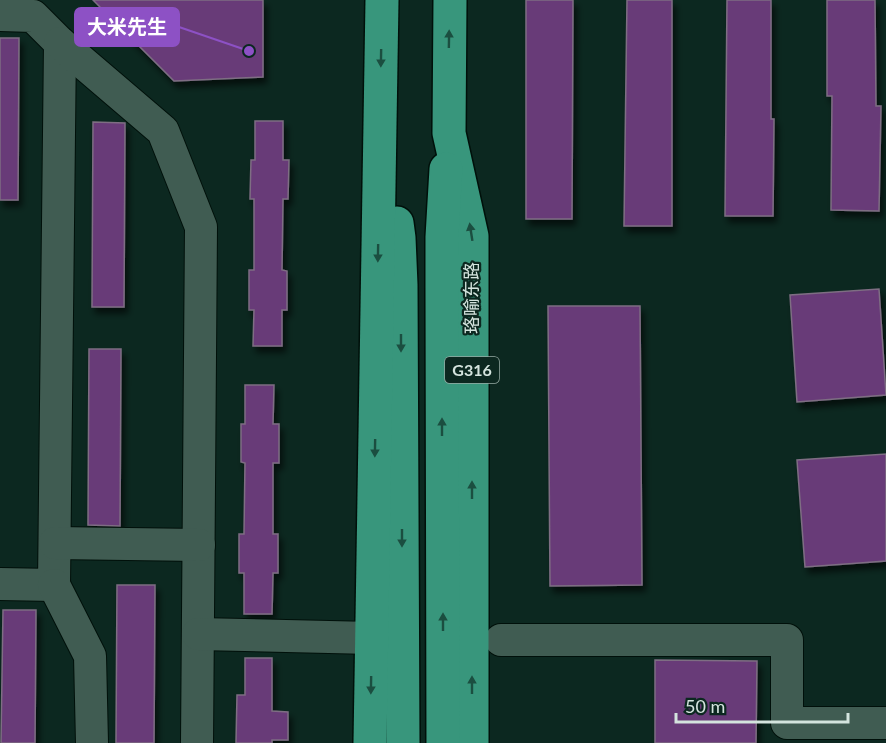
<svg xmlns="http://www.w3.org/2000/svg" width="886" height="743" font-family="Lato,'Noto Sans SC',sans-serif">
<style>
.building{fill:#683a78;stroke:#7e6e83;stroke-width:1.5;filter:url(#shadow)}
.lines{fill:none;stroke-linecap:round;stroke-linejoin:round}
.minor-casing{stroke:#00100a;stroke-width:34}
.highway-casing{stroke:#00100a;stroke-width:36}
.minor{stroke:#405c52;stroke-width:32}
.highway{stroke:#38967c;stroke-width:33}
.oneway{fill:#1b4e40}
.labels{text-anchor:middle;stroke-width:4.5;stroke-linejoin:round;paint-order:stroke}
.shield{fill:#0c2820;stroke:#98aca5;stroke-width:1.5}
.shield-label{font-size:16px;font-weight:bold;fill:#d4e4de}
.street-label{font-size:18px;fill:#d4e4de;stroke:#0c2820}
.leader{fill:none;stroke:#8d51c5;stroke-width:2}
.callout-dot{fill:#8d51c5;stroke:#0c2820;stroke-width:2}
.callout{fill:#8d51c5;stroke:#8d51c5;stroke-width:2}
.callout-label{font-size:20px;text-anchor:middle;font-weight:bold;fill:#fff}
</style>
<defs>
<filter id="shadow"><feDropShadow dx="3.5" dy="6" stdDeviation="3" flood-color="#0009"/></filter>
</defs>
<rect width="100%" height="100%" fill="#0c2820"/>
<g class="building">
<path d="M93,0H263V77L174,81Z"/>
<path d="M526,0H573L572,219H526Z"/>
<path d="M627,0H672V226H624Z"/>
<path d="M727,0H771V119H774L773,216H725Z"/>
<path d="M827,0H875L876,106H881L879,211L831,210L832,96H827Z"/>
<path d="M0,38H19L18,200H0Z"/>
<path d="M255,121H283V160H289L288,199H283L282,270L287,271V310H282V346H253L254,310H249V270H254V199H250L251,160H255Z"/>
<path d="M93,122L125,123L124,307H92Z"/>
<path d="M879,289L886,395L797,402L790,295Z"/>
<path d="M548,306H640L642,585L550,586Z"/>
<path d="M89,349H121L120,526L88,525Z"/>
<path d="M245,385H274L273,424H279V463H273V534H278V573H273L272,614H244V573H239V534H244L245,463L241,462V424H245Z"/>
<path d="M886,454V561L805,567L797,460Z"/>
<path d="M117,585H155L154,743H116Z"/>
<path d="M3,610H36L35,743H1Z"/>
<path d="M245,658H272V711L288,712V740H272V743H236L237,695H245Z"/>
<path d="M655,660L757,661L756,743H655Z"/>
</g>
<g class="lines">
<defs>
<g id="minor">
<path d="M0,15L33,16L60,43L54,585L0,584"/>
<path d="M60,43L163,131L201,227L197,743"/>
<path d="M55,543L199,545"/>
<path d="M54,585L90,656L92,743"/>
<path d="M198,634L372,638"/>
<path d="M501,640H787V723H886"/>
</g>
<g id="highway">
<path d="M450,0L449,133L472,236V743"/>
<path d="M397,223L399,238L401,285L403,743"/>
<path d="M370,743L382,0"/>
<path d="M443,743L442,286V237L446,169"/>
</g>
</defs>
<use href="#minor" class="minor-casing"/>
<use href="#highway" class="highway-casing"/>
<use href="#minor" class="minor"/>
<use href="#highway" class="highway"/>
</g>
<defs><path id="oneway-solid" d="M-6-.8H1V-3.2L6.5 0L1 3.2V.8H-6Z" transform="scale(1.5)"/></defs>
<g class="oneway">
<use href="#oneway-solid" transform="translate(449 39) rotate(-89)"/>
<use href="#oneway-solid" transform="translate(381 58) rotate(91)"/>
<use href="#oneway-solid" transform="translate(471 232) rotate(-99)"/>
<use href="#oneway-solid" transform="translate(378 253) rotate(91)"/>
<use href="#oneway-solid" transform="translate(401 343) rotate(90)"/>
<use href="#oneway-solid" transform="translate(442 427) rotate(-90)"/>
<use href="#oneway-solid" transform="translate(375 448) rotate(91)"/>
<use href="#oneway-solid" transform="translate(472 490) rotate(-90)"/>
<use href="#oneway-solid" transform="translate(402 538) rotate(90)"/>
<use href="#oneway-solid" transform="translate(443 622) rotate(-90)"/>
<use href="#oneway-solid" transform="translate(371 685) rotate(91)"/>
<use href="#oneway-solid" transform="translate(472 685) rotate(-90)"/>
</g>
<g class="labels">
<rect class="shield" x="445" y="357" width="54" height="26" rx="4.5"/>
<g class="shield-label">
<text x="472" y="376">G316</text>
</g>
<g class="street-label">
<text transform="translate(472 298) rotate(-90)" y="6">珞喻东路</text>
</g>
</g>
<path class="leader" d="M249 51L179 27"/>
<circle class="callout-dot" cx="249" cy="51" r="6"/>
<rect class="callout" x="75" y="8" width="104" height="38" rx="6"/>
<g class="callout-label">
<text x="127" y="34">大米先生</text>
</g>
<path d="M676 713v9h172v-9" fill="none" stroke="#d4e4de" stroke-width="3"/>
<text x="685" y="713" font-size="18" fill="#d4e4de" stroke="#0c2820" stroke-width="4.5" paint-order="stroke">50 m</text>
</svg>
